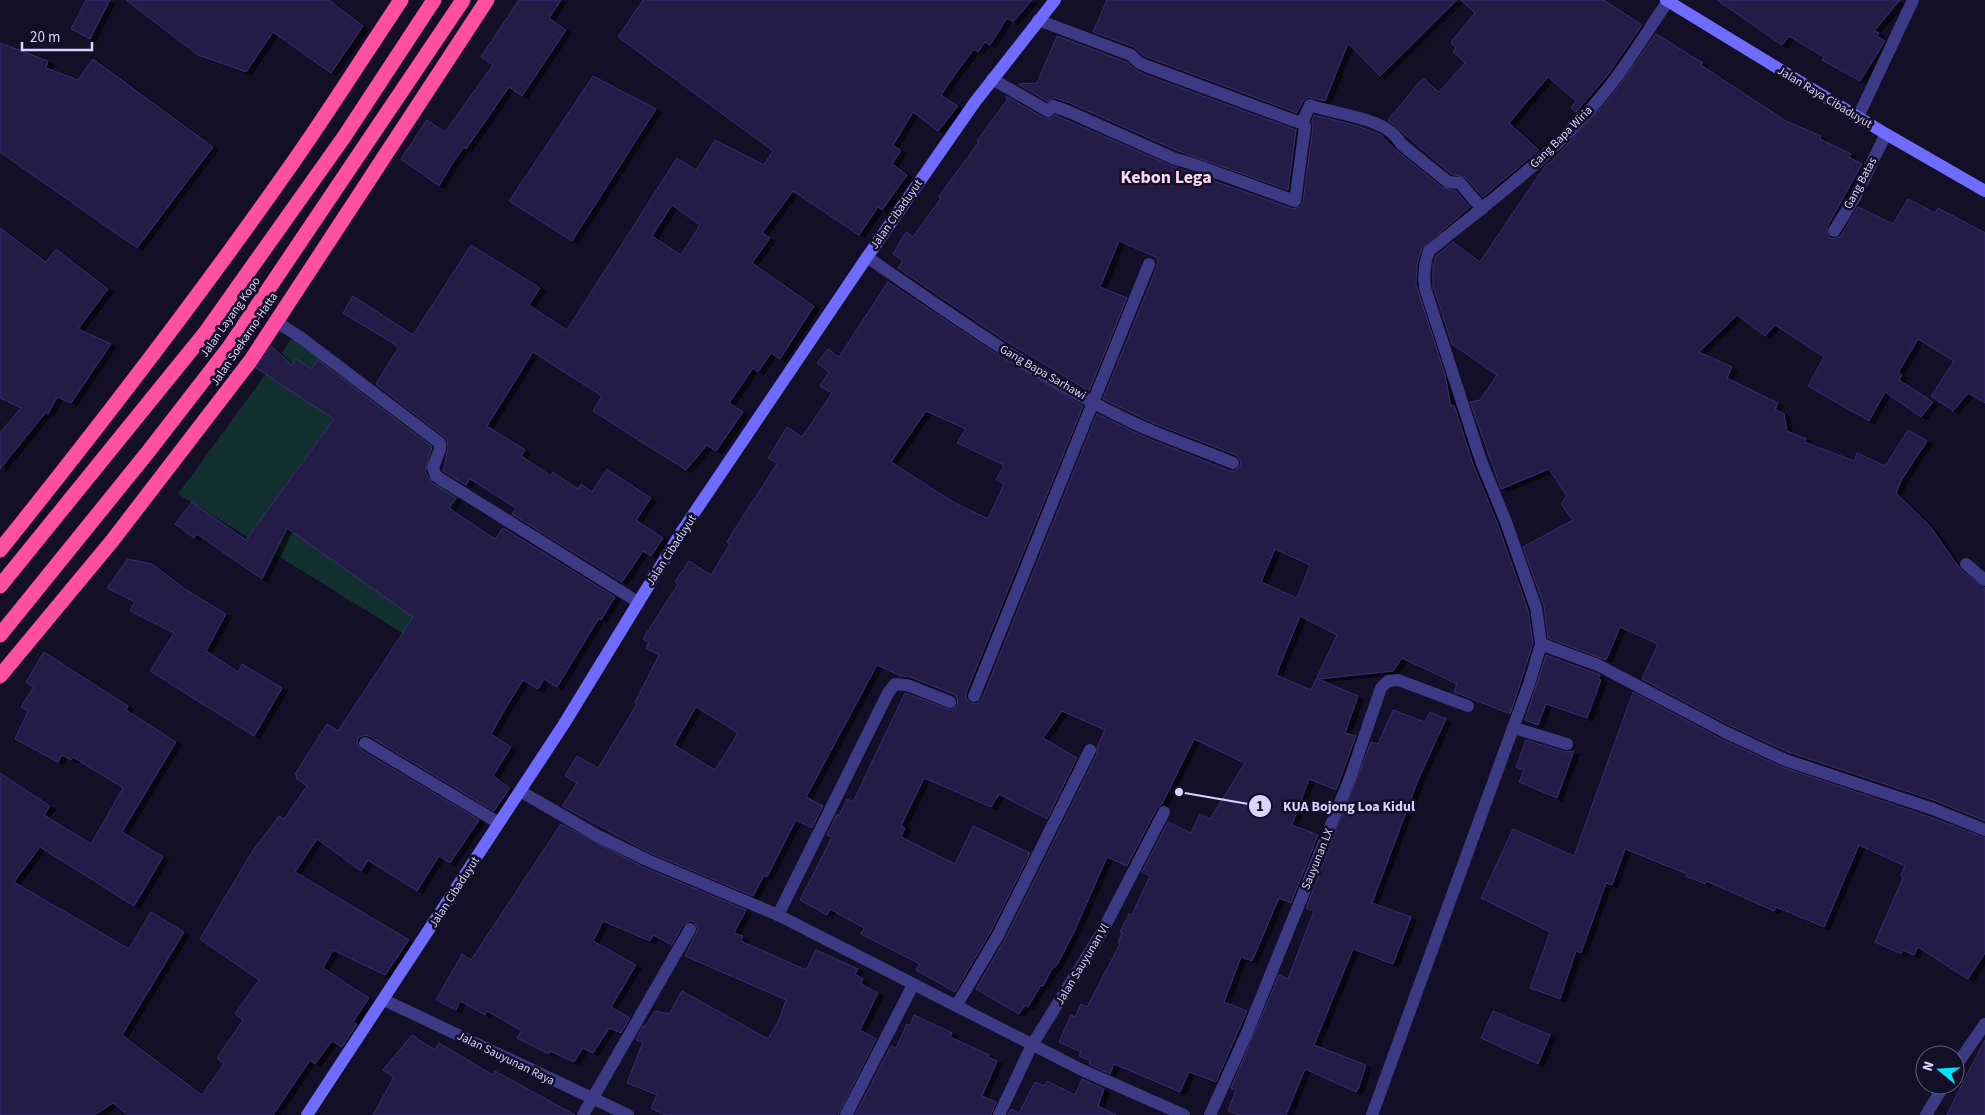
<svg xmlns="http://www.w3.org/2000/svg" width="1985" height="1115" font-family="'Source Sans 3',sans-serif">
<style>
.green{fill:#12302f}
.building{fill:#241b47;stroke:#3b2d73;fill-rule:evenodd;filter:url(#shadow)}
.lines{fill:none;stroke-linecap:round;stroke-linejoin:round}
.street{stroke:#3d3a85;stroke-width:12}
.secondary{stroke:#6f6bff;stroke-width:12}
.highway{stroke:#ff4fa3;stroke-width:15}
.labels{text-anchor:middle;stroke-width:5;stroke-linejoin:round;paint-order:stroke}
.street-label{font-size:12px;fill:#d9d4ff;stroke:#130f26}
.district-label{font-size:18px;font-weight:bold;fill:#ffd6f0;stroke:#130f26}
.leader{fill:none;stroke:#d9d4ff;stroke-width:2}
.callout-dot{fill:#d9d4ff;stroke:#130f26;stroke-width:2}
.mark-label{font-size:15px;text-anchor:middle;font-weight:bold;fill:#111}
.callout-label{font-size:14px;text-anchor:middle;font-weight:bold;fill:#d9d4ff;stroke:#130f26;stroke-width:5;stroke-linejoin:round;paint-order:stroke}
</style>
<defs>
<filter id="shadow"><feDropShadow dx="5.5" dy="3" stdDeviation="0" flood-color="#0009"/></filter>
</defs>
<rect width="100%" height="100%" fill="#130f26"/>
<path class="green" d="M292,338L437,447L425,475L459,497L452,513L425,647L178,494Z"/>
<g class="building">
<path d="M86,0H110L90,39L71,29Z"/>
<path d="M126,0H329L363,26L331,73L273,32L246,72L198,55Z"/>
<path d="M519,0H561L549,18L566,30L522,96L509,87L466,149L464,147L452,164L439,186L401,159L427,120L445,132L493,65L481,57Z"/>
<path d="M643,0H1032L1013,22L1007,18L990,45L985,42L978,52L974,49L956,73L941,95L958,106L938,131L913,112L893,145L901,151L892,164L907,175L882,210L878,207L859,235L793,191L762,233L770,238L752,263L814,306L780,359L771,353L758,372L753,368L729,403L743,412L716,451L707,445L686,470L593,411L602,396L533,352L487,426L525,450L521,456L551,476L553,472L578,489L581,484L592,492L607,469L651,498L636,520L663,538L651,556L643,551L622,582L512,514L516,508L470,479L466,485L443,471L448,449L447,439L376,384L399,347L343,313L353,296L413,335L471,245L540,288L529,305L567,330L677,158L696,170L715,140L764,165L773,151L618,37ZM672,205L700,225L681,255L652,236Z"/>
<path d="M1107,0H1457L1380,76L1348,43L1325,101L1308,97L1303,101L1297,113L1152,59L1144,56L1134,47L1093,32Z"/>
<path d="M1461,0H1604L1642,25L1607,76L1576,112L1571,108L1576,101L1548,77L1509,123L1539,150L1483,197L1466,178L1451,174L1388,120L1423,78L1439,92L1465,63L1453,52L1456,48L1451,42L1475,13Z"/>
<path d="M1717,0H1900L1874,31L1879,33L1877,36L1885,41L1860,81L1822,60L1824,57L1789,36L1782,45Z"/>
<path d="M1656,34L1703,63L1701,65L1786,121L1821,136L1820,139L1851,154L1849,157L1862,164L1827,227V234L1830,238L1834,239L1841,236L1858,207L1893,224L1908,199L1935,213L1938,208L1985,233V403L1968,393L1953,411L1931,396L1954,361L1918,339L1898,373L1902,375L1899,380L1933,402L1921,417L1885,392L1869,421L1808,386L1824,357L1775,325L1765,336L1737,315L1699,352L1732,367L1727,378L1778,403L1775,409L1784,414L1787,431L1806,439L1804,442L1854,461L1857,453L1885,466L1908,430L1927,441L1902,479L1896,493L1929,525L1961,570L1985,588V821L1936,801L1788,752L1729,725L1642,679L1658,644L1620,627L1606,660L1548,638L1544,606L1523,547L1573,520L1561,504L1567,496L1549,469L1501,489L1470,402L1480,400L1497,375L1452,344L1433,286V266L1436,256L1453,242L1480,262L1545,166L1552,161L1611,97Z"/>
<path d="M1057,36L1126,62L1136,70L1146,75L1296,130L1288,190L1178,151L1070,103L1055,98L1047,101L1018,84L1037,83Z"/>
<path d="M0,43L48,61L46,68L78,80L93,59L213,147L137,248L0,152Z"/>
<path d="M593,76L656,109L572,241L509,201Z"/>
<path d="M1006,96L1044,118L1050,119L1055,115L1064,119L1172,166L1293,209L1301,207L1303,202L1313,127L1312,121L1314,115L1358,126L1381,135L1396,150L1443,188L1456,191L1470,207L1422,248L1417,264L1416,284L1445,375L1451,406L1454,405L1473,464L1498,525L1528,610L1533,643L1521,681L1510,714L1454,692L1457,684L1402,658L1393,671L1318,679L1358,696L1345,733L1356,736L1336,790L1309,779L1292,825L1318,835L1291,903L1279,898L1252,961L1241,957L1224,1002L1247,1011L1216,1082L1189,1072L1180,1092L1114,1064L1110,1074L1089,1064L1090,1061L1079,1056L1081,1052L1059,1042L1071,1015L1075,1017L1081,1004L1087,1007L1120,944L1118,943L1122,933L1120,932L1129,914L1132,915L1150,876L1142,872L1168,822L1191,833L1200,814L1210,819L1245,763L1194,739L1162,804L1157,808L1127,866L1107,857L1074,932L1057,965L1052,969L1043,986L1041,985L1028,1007L1025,1005L1019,1014L976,989L1004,941L1044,861L1097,754V747L1105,730L1062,711L1043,738L1077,758L1047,819L999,794L991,807L924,778L901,826L905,828L901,837L955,864L973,826L1030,853L990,933L955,992L916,970L920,964L861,934L864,928L830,909L827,915L800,900L832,837L827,835L837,814L839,816L847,799L853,802L905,693L951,710L958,705L957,697L953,694L910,677L901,676L877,665L806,797L823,806L812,828L796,820L767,877L764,875L753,896L650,853L562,806L577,783L565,776L577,756L598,768L637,704L635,702L659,655L646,648L649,643L643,639L678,584L675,582L689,561L711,575L730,544L727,542L733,532L777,464L768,458L787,427L802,437L832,393L820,386L829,372L817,363L828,349L839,357L888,282L995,353L1083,406L966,693V698L971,703L976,704L982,699L1097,414L1147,438L1230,471H1235L1240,466L1241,461L1236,455L1153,423L1103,399L1157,267L1158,258L1119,241L1100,287L1127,298L1089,391L1004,340L898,268L903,261L893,254L906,232L913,237L941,198L939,196L979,142L977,141L1007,100ZM926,411L966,429L957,443L1004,465L996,480L1004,484L988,519L955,503L891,462ZM1275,549L1310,565L1297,598L1261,582ZM1300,616L1337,635L1311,690L1276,675ZM696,707L738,733L715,770L674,745Z"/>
<path d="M0,228L46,262L56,249L108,289L78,329L111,344L71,403L57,397L48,414L46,412L0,469V433L21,408L0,398Z"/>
<path d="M271,346L292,365L296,359L312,369L318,360L432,447L425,471L432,483L456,498L449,508L495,539L503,528L615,597L601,620L599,618L557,687L544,679L538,689L523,680L505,709L491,734L511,747L493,776L510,788L494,811L369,736L365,735L358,738L357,743L361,750L479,820L450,863L439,856L417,891L368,860L361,871L317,839L295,872L409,940L385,975L333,950L323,968L369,998L353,1022L357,1024L342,1047L332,1041L315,1064L310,1060L273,1115H128L113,1103L94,1115H0V773L50,806L44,815L91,844L123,788L73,757L71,760L62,755L58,762L15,739L28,711L21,707L34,687L26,682L44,652L128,706L126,710L176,742L122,832L163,857L134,906L40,847L14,882L129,949L151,912L184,932L122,1035L202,1095L224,1064L217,1058L243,1020L235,1014L259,980L200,939L252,852L279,816L284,819L307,786L296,778L297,775L295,774L327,724L338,731L413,617L287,528L262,579L197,534L194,538L175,524L192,502L246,540L334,419L256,368Z"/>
<path d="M128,559L152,564L185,589L226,614L206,651L238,672L242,664L282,688L254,736L150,671L174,633L130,611L135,602L107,588Z"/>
<path d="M1546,655L1600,675L1598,679L1601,680L1587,718L1546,704L1538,725L1525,720Z"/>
<path d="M1633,692L1721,739L1782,767L1930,817L1985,838V953L1968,979L1918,947L1914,955L1903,950L1901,954L1875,942L1903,878L1901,875L1905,866L1859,845L1824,927L1776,907L1774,911L1706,881L1705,884L1686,876L1687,874L1625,849L1612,885L1606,883L1581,953L1576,951L1560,999L1530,988L1550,932L1481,898L1513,829L1574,856Z"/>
<path d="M1393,710L1425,722L1430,712L1446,719L1418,780L1372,903L1411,917L1393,964L1353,949L1314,1045L1366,1065L1359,1087L1356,1092L1305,1069L1286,1115H1239L1228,1111L1236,1090L1231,1088L1279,975L1288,979L1314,911L1306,908L1371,742L1378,744Z"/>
<path d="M1526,740L1565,752L1574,751L1557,798L1519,782L1524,770L1516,767Z"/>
<path d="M561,824L643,867L746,910L734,933L743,936L741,941L806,970L816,950L858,969L855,974L863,979L861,984L878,993L860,1030L876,1039L838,1115H665L651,1108L657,1095L627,1083L643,1042L636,1040L643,1026L645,1027L655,1011L669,1014L682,991L768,1039L778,1022L786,1000L685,956L698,929L694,922L690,921L683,925L672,945L653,935L650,941L603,921L593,941L636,965L611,1007L630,1018L621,1033L609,1028L593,1053L583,1048L574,1062L550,1051L549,1054L517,1038L522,1031L487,1011L485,1015L460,1001L456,1010L436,1000L462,954L471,960Z"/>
<path d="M1493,1011L1550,1035L1538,1064L1481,1038Z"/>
<path d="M914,1015L952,1033L950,1037L989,1055L988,1057L997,1061L982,1096L996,1102L991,1115H855L891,1046L896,1048L907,1024L910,1025Z"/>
<path d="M412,1035L435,1050L439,1043L493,1075L495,1071L575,1115H373L394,1077L383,1070Z"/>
<path d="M1985,1040V1115H1947L1964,1080Z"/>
<path d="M1082,1079L1104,1089L1098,1106L1116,1115H1008L1011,1109L1019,1113L1035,1082L1044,1086L1047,1081L1075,1095Z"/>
</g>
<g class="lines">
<g class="street">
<path d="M1038,20L1131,55L1139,63L1149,67L1295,121L1302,123L1310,105C1336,115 1388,117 1401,144L1448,182L1460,183L1482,209"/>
<path d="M992,79L1048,111L1053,106L1067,111L1175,159L1190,163L1295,201L1305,126L1302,123"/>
<path d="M1858,117L1913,0"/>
<path d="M1834,231L1855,197L1886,134"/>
<path d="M867,257C953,316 1043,381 1138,425C1169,439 1202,450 1233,463"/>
<path d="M275,321L300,337L440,443V449L433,468L436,476L638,602"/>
<path d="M1966,564L1985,580"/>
<path d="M1541,644L1598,665L1725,732L1785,760L1933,809L1985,830"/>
<path d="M974,696L1149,264"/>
<path d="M1514,728L1567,744"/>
<path d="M365,743L499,823"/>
<path d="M520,791L596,835L647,860L778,915L1082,1070L1184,1115"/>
<path d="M778,915L888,693L895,684L907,685L950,702"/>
<path d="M384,1000L628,1115"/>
<path d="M956,1006L997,937L1090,750"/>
<path d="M1955,1067L1985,1024"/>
<path d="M583,1115L690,929"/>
<path d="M846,1115L913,985"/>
<path d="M999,1115L1032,1045L1101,934L1164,812"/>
<path d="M1210,1115L1246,1035L1350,778L1381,688L1388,681L1398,680L1468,706"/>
<path d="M1372,1115L1529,684L1541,644L1536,608L1506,522L1481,461L1425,288C1423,274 1424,264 1429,251C1490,201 1555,154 1605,92C1628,64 1647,31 1668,1"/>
<path d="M1926,1115L1944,1085"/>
</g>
<g class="secondary">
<path d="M1666,0L1886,134L1985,191"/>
<path d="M307,1115L564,724L682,531L867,257L975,102L1055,0"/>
</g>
<g class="highway">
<path d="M0,550C102,423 201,294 294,161C331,108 365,54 401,0"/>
<path d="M0,586L205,333L344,137L434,0"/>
<path d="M0,635L148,452L230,346L463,0"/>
<path d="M0,676L112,541L251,360L487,0"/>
</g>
</g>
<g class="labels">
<g class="street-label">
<text transform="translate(1825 97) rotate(31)" y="4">Jalan Raya Cibaduyut</text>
<text transform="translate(1561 137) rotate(-45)" y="4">Gang Bapa Wiria</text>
<text transform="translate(1860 183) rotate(-62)" y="4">Gang Batas</text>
<text transform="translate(896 214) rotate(-55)" y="4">Jalan Cibaduyut</text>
<text transform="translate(230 317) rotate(-55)" y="4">Jalan Layang Kopo</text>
<text transform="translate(244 339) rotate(-56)" y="4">Jalan Soekarno-Hatta</text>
<text transform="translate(1043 372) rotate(30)" y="4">Gang Bapa Sarhawi</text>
<text transform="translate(671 550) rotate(-57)" y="4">Jalan Cibaduyut</text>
<text transform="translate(1317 859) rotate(-68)" y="4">Sauyunan LX</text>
<text transform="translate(454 892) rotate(-57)" y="4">Jalan Cibaduyut</text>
<text transform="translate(1082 964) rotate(-59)" y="4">Jalan Sauyunan Vl</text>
<text transform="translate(506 1058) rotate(26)" y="4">Jalan Sauyunan Raya</text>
</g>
<g class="district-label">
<text x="1166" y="183">Kebon Lega</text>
</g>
</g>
<path class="leader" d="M1179 792L1260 806"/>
<g class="callout-dot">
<circle cx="1179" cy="792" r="5"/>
<circle cx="1260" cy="806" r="12"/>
</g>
<g class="mark-label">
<text x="1260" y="811">1</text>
</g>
<g class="callout-label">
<text x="1349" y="811">KUA Bojong Loa Kidul</text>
</g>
<g transform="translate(1940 1070) rotate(288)"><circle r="24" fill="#130f26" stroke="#625e7d"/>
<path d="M0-4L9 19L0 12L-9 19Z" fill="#00e5ff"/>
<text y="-8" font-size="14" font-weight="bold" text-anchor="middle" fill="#d9d4ff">N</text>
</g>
<path d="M22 42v8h70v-8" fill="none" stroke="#d9d4ff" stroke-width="2.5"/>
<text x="30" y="42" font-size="15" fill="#d9d4ff" stroke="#130f26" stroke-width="4" paint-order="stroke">20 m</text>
</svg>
